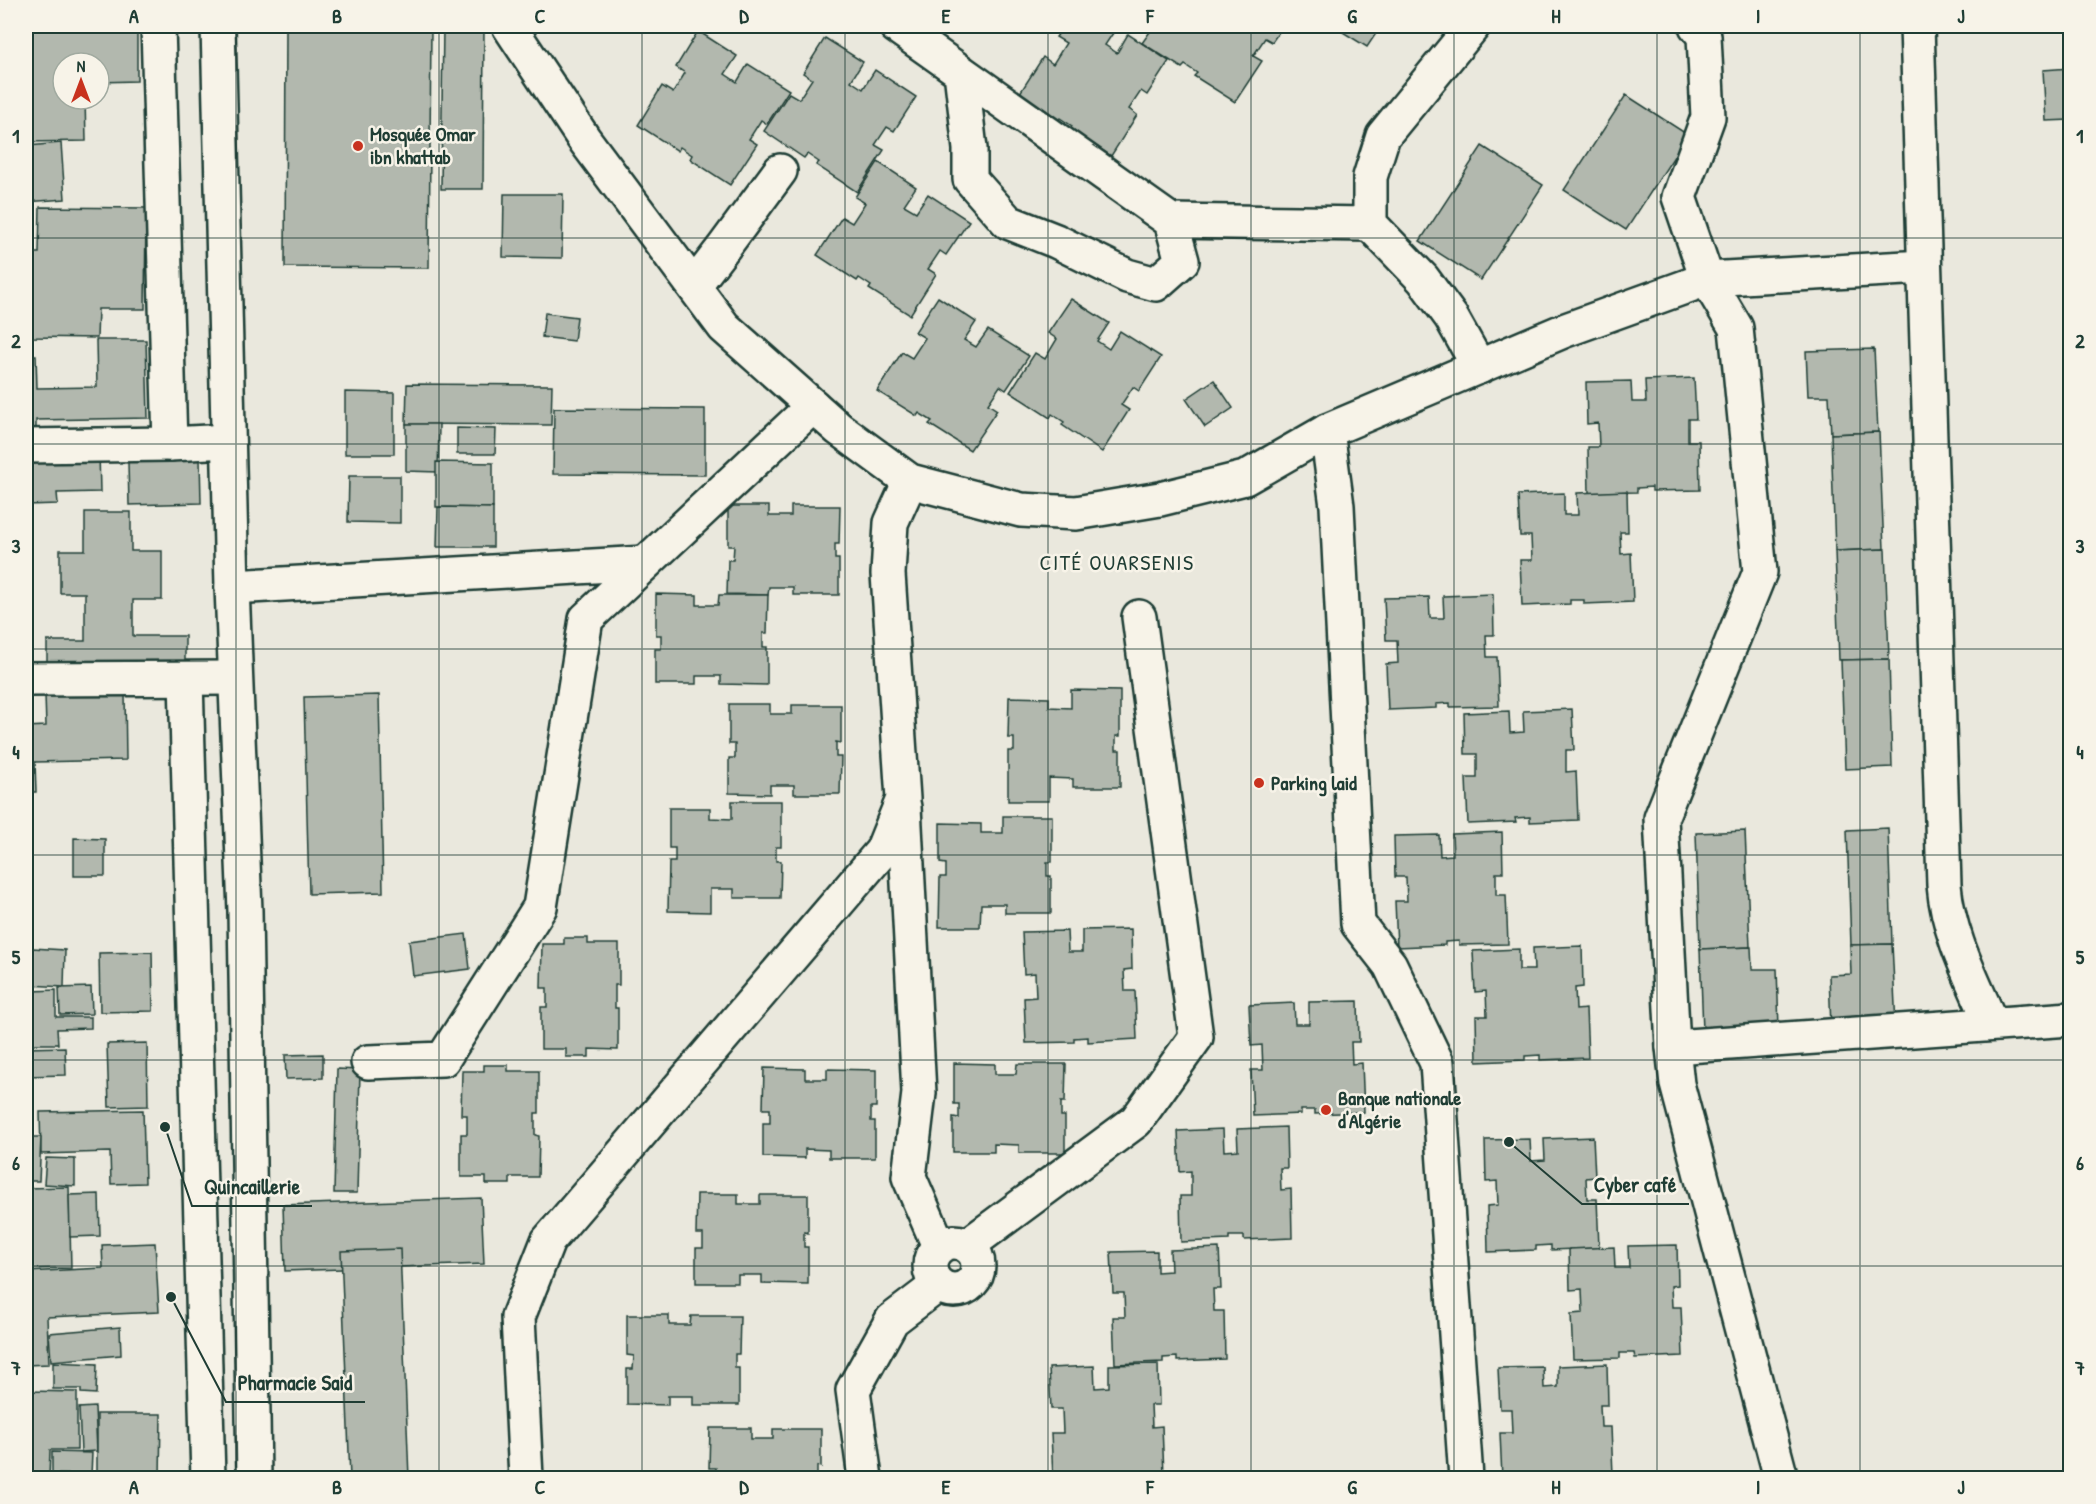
<svg xmlns="http://www.w3.org/2000/svg" width="2096" height="1504" font-family="'Patrick Hand',sans-serif">
<style>
.building{fill:#b2b8ae;stroke:#1f3d34;stroke-width:1.5}
.lines{fill:none;stroke-linecap:round;stroke-linejoin:round}
.street-casing{stroke:#1f3d34;stroke-width:38}
.secondary-casing{stroke:#1f3d34;stroke-width:38}
.street{stroke:#f7f3e8;stroke-width:33}
.secondary{stroke:#f7f3e8;stroke-width:33}
.grid{fill:none;stroke:#1f3d34;stroke-width:1.5;stroke-opacity:0.55}
.poi-dot{fill:#c8321e;stroke:#f7f3e8;stroke-width:2}
.labels{text-anchor:middle;stroke-width:5;stroke-linejoin:round;paint-order:stroke}
.poi-label{font-size:20px;font-weight:bold;fill:#1f3d34;stroke:#f7f3e8;text-anchor:start}
.quarter-label{font-size:22px;letter-spacing:1.5px;fill:#1f3d34;stroke:#f7f3e8}
.leader{fill:none;stroke:#1f3d34;stroke-width:2}
.callout-dot{fill:#1f3d34;stroke:#f7f3e8;stroke-width:2}
.callout-label{font-size:21px;text-anchor:middle;font-weight:bold;fill:#1f3d34;stroke:#f7f3e8;stroke-width:5;stroke-linejoin:round;paint-order:stroke}
.neatline{fill:none;stroke:#1f3d34;stroke-width:2}
.grid-label{font-size:20px;text-anchor:middle;font-weight:bold;fill:#1f3d34}
</style>
<rect width="100%" height="100%" fill="#eae8dd"/>
<filter id="ink" filterUnits="userSpaceOnUse"><feTurbulence type="fractalNoise" baseFrequency=".0167" numOctaves="2"/><feDisplacementMap in="SourceGraphic" scale="12" xChannelSelector="R" yChannelSelector="G"/><feConvolveMatrix kernelMatrix="1 2 1 2 8 2 1 2 1" color-interpolation-filters="sRGB"/></filter>
<g filter="url(#ink)">
<g class="building">
<path d="M26,26H137V81L99,82V63H63V99H85L86,141L26,142Z"/>
<path d="M286,26H431L429,268L285,267Z"/>
<path d="M443,26H484L483,189H441Z"/>
<path d="M1064,26H1115L1117,27L1105,45L1117,53L1128,34L1169,61L1147,95L1141,91L1129,109L1137,115L1111,156L1070,129L1072,126L1060,118L1058,122L1018,96L1043,57L1053,64L1066,43L1056,37Z"/>
<path d="M1154,26H1283L1272,42L1265,38L1253,56L1262,61L1235,102L1194,76L1197,73L1185,65L1182,68L1142,43Z"/>
<path d="M1333,26H1381L1367,47Z"/>
<path d="M698,31L737,56L725,74L737,82L748,64L789,90L767,124L761,120L749,139L757,144L730,185L690,159L692,155L680,147L678,151L638,125L662,86L673,93L685,73L676,67Z"/>
<path d="M825,38L863,62L851,81L863,89L875,70L916,97L894,131L887,127L875,145L884,150L857,192L816,165L819,162L807,154L804,158L764,131L789,93L799,99L812,79L803,73Z"/>
<path d="M2070,68V120L2046,121L2043,70Z"/>
<path d="M1626,95L1688,135L1626,230L1564,190Z"/>
<path d="M61,143L65,199L26,202V172H29L28,146Z"/>
<path d="M1482,146L1543,185L1481,280L1420,241Z"/>
<path d="M878,162L916,187L904,205L916,212L928,194L969,221L946,255L940,251L928,269L936,274L910,315L869,289L871,286L859,278L857,281L817,255L842,217L852,223L865,203L855,197Z"/>
<path d="M504,194H563L562,258L503,257Z"/>
<path d="M40,207L146,208L145,309H98L97,338L30,337V290H26V253H39Z"/>
<path d="M938,297L976,322L964,340L976,347L988,330L1029,356L1006,390L1000,386L988,404L997,410L970,450L929,424L932,421L919,413L917,416L877,391L902,352L912,358L925,338L915,332Z"/>
<path d="M1071,299L1109,323L1097,341L1109,349L1120,331L1161,357L1139,391L1133,387L1121,405L1129,410L1102,452L1062,425L1064,422L1052,414L1050,418L1010,392L1035,353L1045,359L1057,339L1048,333Z"/>
<path d="M545,313L577,317L574,341L542,337Z"/>
<path d="M96,340H146L148,418L36,420V429H26V355H36L37,388L97,387Z"/>
<path d="M1874,349L1878,432L1831,434L1829,396H1808L1806,351Z"/>
<path d="M1694,378L1696,419H1688V441H1699L1700,490L1652,491V487L1637,488V492L1589,493L1588,447H1599L1598,423L1587,424L1586,382L1631,381L1632,402H1646L1645,380Z"/>
<path d="M1214,380L1233,408L1205,427L1186,399Z"/>
<path d="M407,384L552,385L551,425L406,424Z"/>
<path d="M345,392L394,393V454H345Z"/>
<path d="M554,408L705,409V475L553,474Z"/>
<path d="M406,424H439L438,472L406,471Z"/>
<path d="M457,428L496,429L495,454H457Z"/>
<path d="M1879,432L1884,549L1835,551L1831,434Z"/>
<path d="M99,453L100,492L57,493L58,504L26,505V455Z"/>
<path d="M200,459L201,503L129,505L128,462Z"/>
<path d="M436,462L493,463V508L436,507Z"/>
<path d="M349,476H400V523L348,522Z"/>
<path d="M1627,491L1628,532H1620L1621,554L1631,553L1633,602L1584,604V600H1570V604L1522,606L1520,560H1532L1531,536H1520L1518,495L1564,493V515H1578L1577,493Z"/>
<path d="M728,506H769V516H791V506H840L839,544H835V559H839V595H793V587H769L768,595L727,594L728,560H733L734,546H728Z"/>
<path d="M438,507L493,508V547H437Z"/>
<path d="M85,512H131V551H162V600H133V636H185V664L47,663V641H85V593H60V550H85Z"/>
<path d="M1885,549L1889,659L1839,660L1835,551Z"/>
<path d="M656,594L697,595V605H718L719,595H768L767,633H763V647H767V685L721,684V676H696V684H655V649H661V635H656Z"/>
<path d="M1493,594L1494,635H1486L1487,657H1497L1499,706L1450,707V703L1436,704V708L1388,710L1386,664L1398,663L1397,640H1386L1384,598L1429,597L1430,618H1444L1443,596Z"/>
<path d="M1889,659L1892,767L1845,769L1841,660Z"/>
<path d="M1071,690L1120,691V736H1116V750H1120V787H1073V779L1049,778V801H1008V751H1014V738H1008L1009,697L1049,698V707L1071,708Z"/>
<path d="M125,694L126,760L35,762L36,792H26V727L46,726L45,695Z"/>
<path d="M379,695L383,892L309,894L304,697Z"/>
<path d="M729,704H770V714H792V705H841V743L836,742V757H841L840,794H794V785H770V794L729,793V758H735V744H729Z"/>
<path d="M1572,709L1574,750H1566V772L1576,771L1578,820L1530,822V817L1515,818L1516,822L1468,824L1466,778H1477V754H1465L1464,713L1509,711L1510,733L1524,732L1523,711Z"/>
<path d="M732,801H781V847H776V861H781L780,898H734V889H710V912L668,911L669,862H675V848H669V808H710V818L732,819Z"/>
<path d="M1003,816H1052V862H1047V876H1051V913H1005V904H981L980,927H939L940,877H946V864L940,863V823L981,824V833H1003Z"/>
<path d="M1888,828L1892,944L1851,945L1847,830Z"/>
<path d="M1745,831L1750,947L1700,949L1696,833Z"/>
<path d="M1502,832L1503,873H1496V895H1506L1508,944L1459,945V941L1445,942V945L1397,947L1395,901H1407L1406,877H1395L1394,836L1439,835L1440,856L1453,855L1452,834Z"/>
<path d="M74,838L105,839V876H74Z"/>
<path d="M1131,929L1132,969L1124,970L1125,991H1135L1137,1039L1088,1042V1037L1074,1038V1042L1026,1043L1024,998L1036,997L1035,973L1024,974L1022,932L1067,931L1068,952H1082V930Z"/>
<path d="M466,934L470,969L413,976L409,941Z"/>
<path d="M564,938H588V944H619V985H615V1008H618V1050L589,1049V1057H566V1049H541V1007H547V988H541L542,944H564Z"/>
<path d="M1892,944L1896,1026L1831,1028L1829,975L1851,974L1850,945Z"/>
<path d="M1582,946L1583,987L1575,988L1576,1010L1586,1009L1588,1058L1540,1060V1055L1525,1056V1060L1477,1062L1476,1016H1487L1486,991L1475,992L1473,951L1519,949V970H1534L1533,948Z"/>
<path d="M1751,947L1752,969H1777L1779,1028L1703,1031L1700,949Z"/>
<path d="M26,948H28L30,1014H26Z"/>
<path d="M32,948L65,950L64,987L30,985Z"/>
<path d="M152,952L153,1011L100,1012L99,953Z"/>
<path d="M91,987L92,1014L60,1015L59,988Z"/>
<path d="M56,990V1017H91V1028L57,1029L58,1044H26V1016H33V991Z"/>
<path d="M1358,1001L1359,1042H1351L1352,1064L1362,1063L1364,1112L1315,1114V1110H1301V1114L1253,1116L1251,1070H1263L1262,1045L1251,1046L1249,1005L1294,1003L1295,1024H1309V1002Z"/>
<path d="M147,1043L148,1106L109,1107L107,1044Z"/>
<path d="M65,1047L66,1075L26,1076V1048Z"/>
<path d="M323,1054V1078L286,1079L285,1055Z"/>
<path d="M954,1063L995,1064V1074H1016L1017,1064H1066L1065,1102H1061V1116H1065V1153H1019V1145L994,1144V1152H953V1117L959,1118V1104H954Z"/>
<path d="M484,1065H508V1071H539V1113H535V1135L539,1136L538,1177H510V1184H486V1177H461V1134H467V1115H461L462,1071H484Z"/>
<path d="M764,1068L805,1069V1079H827V1069L876,1070V1107H871V1121H875V1158H829V1150L805,1149V1158L763,1157V1123H770V1109H763Z"/>
<path d="M337,1069L360,1070L357,1193H334Z"/>
<path d="M143,1110L145,1183L111,1184L110,1152L41,1154L40,1112Z"/>
<path d="M1286,1127L1287,1168H1280L1281,1190L1291,1189L1292,1238L1244,1240V1236H1229V1240L1181,1242L1180,1196H1191V1171L1180,1172L1178,1131L1223,1129L1224,1151L1238,1150L1237,1129Z"/>
<path d="M26,1137H41L39,1181H26Z"/>
<path d="M1593,1137L1595,1177L1586,1178L1587,1199H1597L1599,1248L1551,1250V1245L1536,1246V1250L1488,1252L1487,1206L1498,1205L1497,1181L1486,1182L1485,1140L1530,1139L1531,1161L1545,1160L1544,1139Z"/>
<path d="M46,1158L75,1159V1186L44,1184Z"/>
<path d="M69,1187L71,1268L26,1269V1188Z"/>
<path d="M99,1194L100,1236L70,1237L69,1195Z"/>
<path d="M697,1194H738V1204H760V1195H808V1233L804,1232V1247H808V1284L762,1283V1275H738V1283H696V1248H703V1234H696Z"/>
<path d="M481,1198L484,1264L285,1271L283,1205Z"/>
<path d="M155,1243L159,1312L47,1317L49,1364L26,1365V1272L103,1268L102,1245Z"/>
<path d="M1677,1245L1678,1285L1671,1286L1672,1307H1681L1683,1356L1635,1358L1634,1353H1620V1358L1573,1359L1571,1314L1583,1313L1582,1289L1570,1290L1569,1249L1614,1247L1615,1268H1629L1628,1246Z"/>
<path d="M1219,1248L1221,1289H1213L1214,1311H1224L1225,1359L1177,1361V1357L1163,1358V1362L1115,1364L1113,1317H1125L1124,1293H1113L1111,1252L1157,1251V1272L1171,1271L1170,1250Z"/>
<path d="M400,1249L409,1478H350L341,1251Z"/>
<path d="M627,1315H669V1325H690L691,1316H740L739,1354H735V1368H739V1405H693V1396H668V1405L627,1404V1369H633L634,1356L627,1355Z"/>
<path d="M120,1327L121,1355L51,1361L49,1333Z"/>
<path d="M53,1362L97,1364L96,1394L81,1393V1389H53Z"/>
<path d="M1158,1364L1159,1405H1151L1152,1427L1162,1426L1164,1475L1115,1477V1472L1101,1473V1477L1053,1478L1051,1433H1063L1062,1409H1051L1049,1368L1094,1366L1095,1388L1109,1387V1365Z"/>
<path d="M1607,1364L1608,1405H1600L1601,1427H1611L1613,1475L1564,1477V1472L1550,1473V1477L1502,1478L1500,1433H1512L1511,1409H1500L1498,1368L1543,1367L1544,1388L1558,1387V1366Z"/>
<path d="M26,1391L77,1392V1450H50L49,1478H28L29,1451H26Z"/>
<path d="M95,1407L97,1451L81,1452L79,1408Z"/>
<path d="M97,1414H161L160,1478H26L97,1477Z"/>
<path d="M710,1428H751V1439H773V1429H821V1467L817,1466V1478H716V1468H709Z"/>
<path d="M52,1452L92,1453L91,1475L52,1474Z"/>
</g>
<g class="lines">
<defs>
<g id="street">
<path d="M158,26L170,444"/>
<path d="M509,26L584,139L724,327L839,429L910,481L1021,510L1076,513L1160,499L1245,478L1327,431L1563,331L1707,279L1924,267"/>
<path d="M896,26L1171,221L1182,261L1156,284L1127,276L1056,241L1008,222L970,179V149L961,72"/>
<path d="M1473,26L1383,136L1370,177V224L1423,279L1451,317L1479,367"/>
<path d="M1696,26L1704,36L1708,117L1679,197L1707,279L1736,328L1760,572L1661,818L1673,1047L1677,1084L1781,1478"/>
<path d="M1917,26L1944,885C1948,934 1972,979 1991,1023"/>
<path d="M1171,221L1370,224"/>
<path d="M694,286L724,247L780,171"/>
<path d="M1327,431L1337,506L1358,924L1390,965L1437,1063L1466,1478"/>
<path d="M26,446L170,444L228,441"/>
<path d="M232,587L645,563"/>
<path d="M26,679L235,678"/>
<path d="M186,679L208,1478"/>
<path d="M904,807L919,1093L909,1177L939,1246"/>
<path d="M1673,1047L2070,1019"/>
<path d="M368,1062L443,1059L540,907L586,619L813,406"/>
<circle cx="954" cy="1266" r="24"/>
<path d="M967,1246L1136,1121L1196,1037L1139,617"/>
<path d="M526,1478L518,1317L548,1241L882,851L903,799L888,574L891,523L910,481"/>
<path d="M865,1478L853,1390L892,1320L938,1285"/>
</g>
<path id="secondary" d="M218,26L232,587L245,911L254,1478"/>
</defs>
<use href="#street" class="street-casing"/>
<use href="#secondary" class="secondary-casing"/>
<use href="#street" class="street"/>
<use href="#secondary" class="secondary"/>
</g>
</g>
<path class="grid" d="M236,26V1478M439,26V1478M642,26V1478M845,26V1478M1048,26V1478M1251,26V1478M1454,26V1478M1657,26V1478M1860,26V1478M26,238H2070M26,444H2070M26,649H2070M26,855H2070M26,1060H2070M26,1266H2070"/>
<g class="poi-dot">
<circle cx="358" cy="146" r="6"/>
<circle cx="1259" cy="783" r="6"/>
<circle cx="1326" cy="1110" r="6"/>
</g>
<g class="labels">
<g class="poi-label">
<text x="370" y="141">Mosquée Omar<tspan x="370" dy="23">ibn khattab</tspan></text>
<text x="1271" y="790">Parking laid</text>
<text x="1338" y="1105">Banque nationale<tspan x="1338" dy="23">d'Algérie</tspan></text>
</g>
<g class="quarter-label">
<text x="1117" y="570">CITÉ OUARSENIS</text>
</g>
</g>
<path class="leader" d="M1509 1142L1582 1204H1689M165 1127L192 1206H312M171 1297L226 1402H365"/>
<g class="callout-dot">
<circle cx="1509" cy="1142" r="6"/>
<circle cx="165" cy="1127" r="6"/>
<circle cx="171" cy="1297" r="6"/>
</g>
<g class="callout-label">
<text x="1635" y="1192">Cyber café</text>
<text x="252" y="1194">Quincaillerie</text>
<text x="295" y="1390">Pharmacie Said</text>
</g>
<rect width="2096" height="1504" fill="none" stroke="#f7f3e8" stroke-width="66"/>
<g transform="translate(81 81)"><circle r="28" fill="#f7f3e8" stroke="#a1aaa0" stroke-width="1.5"/>
<path d="M0-4.5L10 22L0 15L-10 22Z" fill="#c8321e"/>
<text y="-9" font-size="16" font-weight="bold" text-anchor="middle" fill="#1f3d34">N</text>
</g>
<rect x="33" y="33" width="2030" height="1438" class="neatline"/>
<g class="grid-label">
<text x="134" y="23">A</text>
<text x="337" y="23">B</text>
<text x="540" y="23">C</text>
<text x="744" y="23">D</text>
<text x="946" y="23">E</text>
<text x="1150" y="23">F</text>
<text x="1352" y="23">G</text>
<text x="1556" y="23">H</text>
<text x="1758" y="23">I</text>
<text x="1961" y="23">J</text>
<text x="16" y="143">1</text>
<text x="2080" y="143">1</text>
<text x="16" y="348">2</text>
<text x="2080" y="348">2</text>
<text x="16" y="553">3</text>
<text x="2080" y="553">3</text>
<text x="16" y="759">4</text>
<text x="2080" y="759">4</text>
<text x="16" y="964">5</text>
<text x="2080" y="964">5</text>
<text x="16" y="1170">6</text>
<text x="2080" y="1170">6</text>
<text x="16" y="1375">7</text>
<text x="2080" y="1375">7</text>
<text x="134" y="1494">A</text>
<text x="337" y="1494">B</text>
<text x="540" y="1494">C</text>
<text x="744" y="1494">D</text>
<text x="946" y="1494">E</text>
<text x="1150" y="1494">F</text>
<text x="1352" y="1494">G</text>
<text x="1556" y="1494">H</text>
<text x="1758" y="1494">I</text>
<text x="1961" y="1494">J</text>
</g>
</svg>
